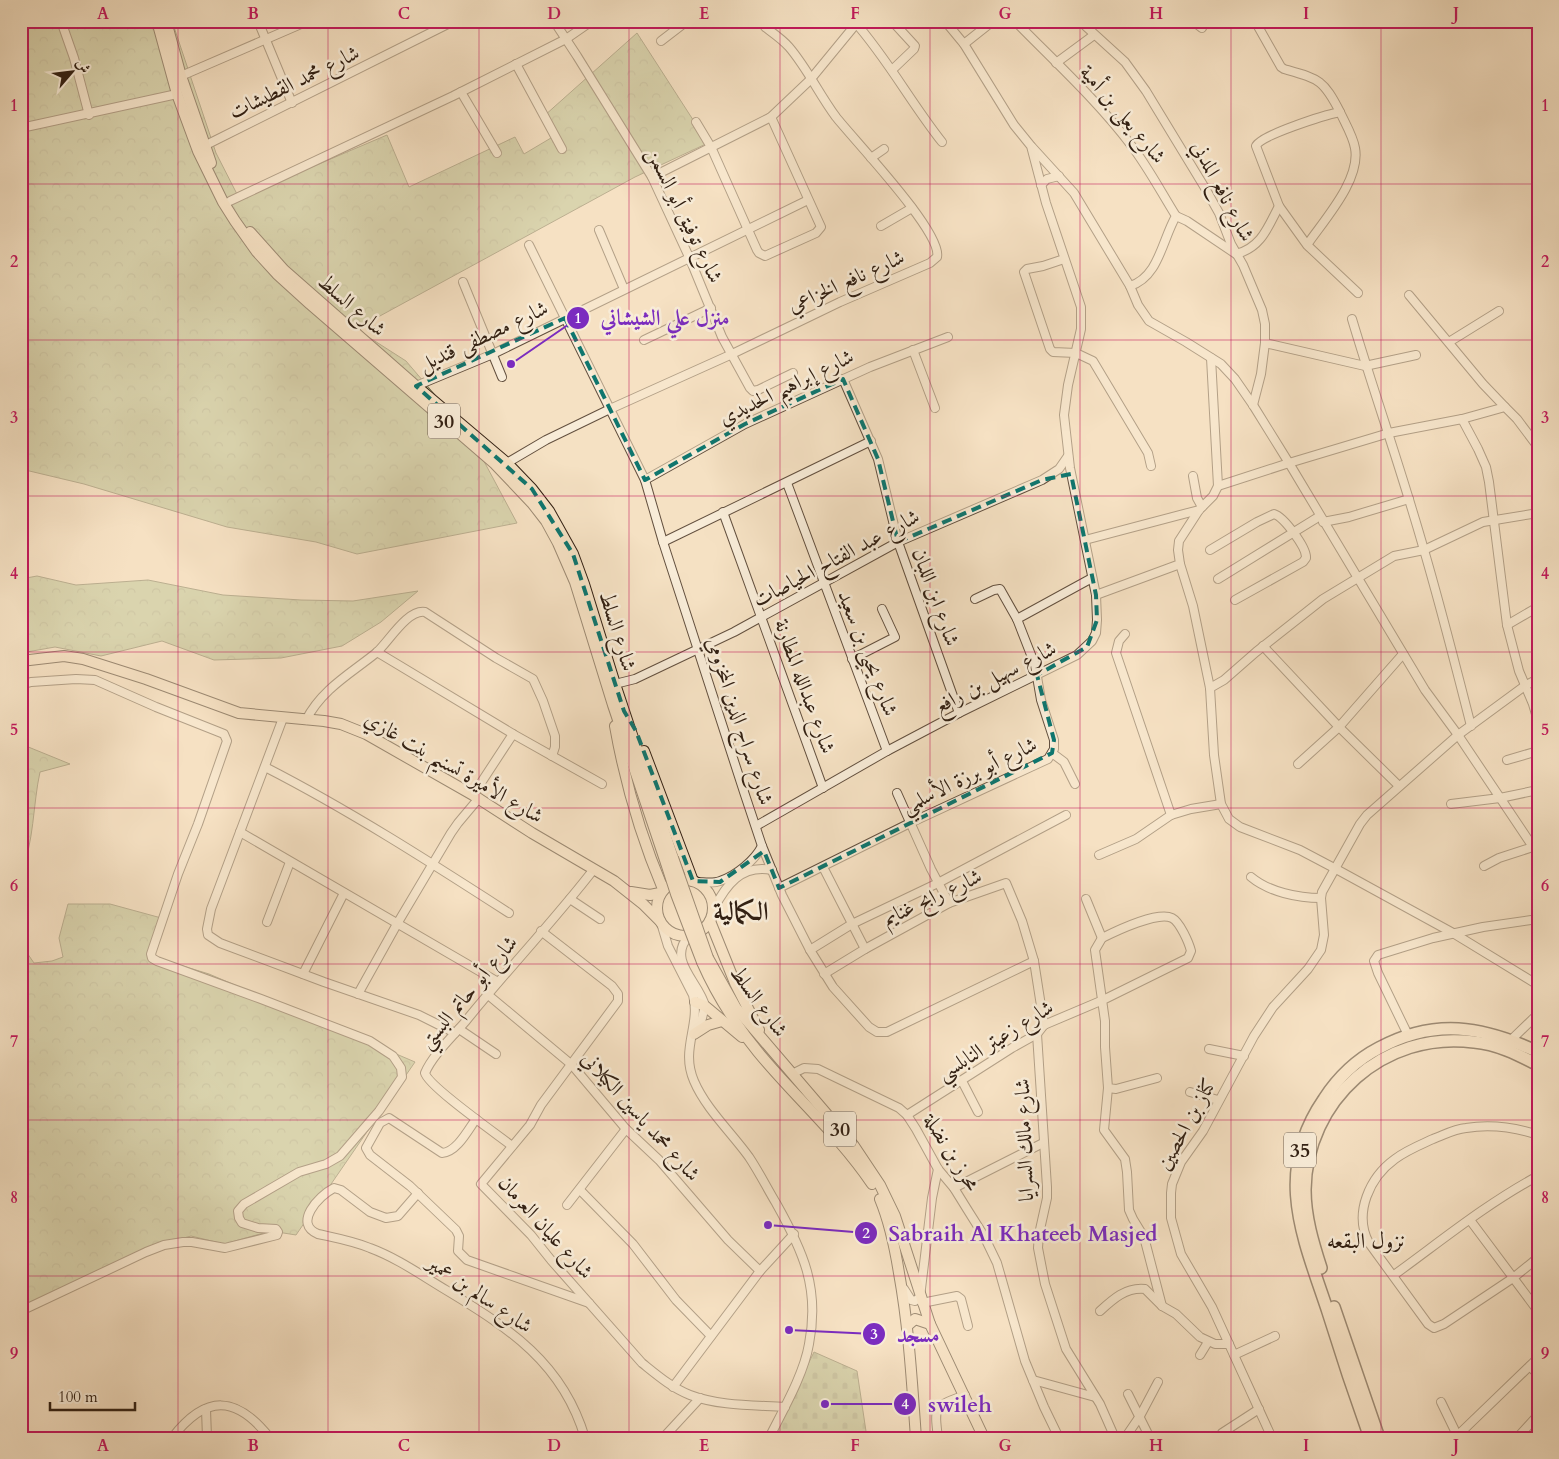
<svg xmlns="http://www.w3.org/2000/svg" width="1559" height="1459" font-family="Cardo,Amiri,serif">
<style>
.forest{fill:url(#forest-crowns);stroke:#767254}
.cemetery{fill:url(#cemetery-stones);stroke:#767254}
.lines{fill:none;stroke-linecap:round;stroke-linejoin:round}
.minor-casing{stroke:#63503f;stroke-width:10}
.major-casing{stroke:#322013;stroke-width:12}
.highway-casing{stroke:#322013;stroke-width:14}
.minor{stroke:#f8ecd8;stroke-width:8}
.major{stroke:#f5e1c3;stroke-width:10}
.highway{stroke:#f5e1c3;stroke-width:11}
.major-bridge-casing{stroke:#322013;stroke-width:12;stroke-linecap:butt}
.major-bridge{stroke:#f5e1c3;stroke-width:10}
.marked{fill:none;stroke:#0f766e;stroke-width:4;stroke-dasharray:10 6;stroke-linejoin:round}
.grid{fill:none;stroke:#c2185b;stroke-width:1;stroke-opacity:0.55}
.labels{text-anchor:middle;stroke-width:5;stroke-linejoin:round;paint-order:stroke}
.shield{fill:#f8ecd8;stroke:#6d5d4e;stroke-width:1}
.shield-label{font-size:20px;font-weight:bold;fill:#322013}
.street-label{font-size:21px;fill:#322013;stroke:#f8ecd8}
.neighbourhood-label{font-size:22px;fill:#322013;stroke:#f8ecd8}
.district-label{font-size:26px;font-weight:bold;fill:#322013;stroke:#f8ecd8}
.leader{fill:none;stroke:#7b2cbf;stroke-width:2}
.callout-dot{fill:#7b2cbf;stroke:#f8ecd8;stroke-width:2}
.mark-label{font-size:15px;text-anchor:middle;font-weight:bold;fill:#fff}
.callout-label{font-size:22px;text-anchor:middle;font-weight:bold;fill:#7b2cbf;stroke:#f8ecd8;stroke-width:5;stroke-linejoin:round;paint-order:stroke}
.neatline{fill:none;stroke:#c2185b;stroke-width:2}
.grid-label{font-size:16px;text-anchor:middle;font-weight:bold;fill:#c2185b}
</style>
<defs>
<pattern id="forest-crowns" width="20" height="18" patternUnits="userSpaceOnUse" patternTransform="scale(1.25)"><rect width="20" height="18" fill="#b9c396"/><path d="M2 6a3 3 0 1 1 6 0M12 15a3 3 0 1 1 6 0" fill="none" stroke="#a0a780"/></pattern>
<pattern id="cemetery-stones" width="16" height="16" patternUnits="userSpaceOnUse" patternTransform="scale(1.25)"><rect width="16" height="16" fill="#b9c396"/><path d="M2 7V4a2 2 0 0 1 4 0v3zM10 15v-3a2 2 0 0 1 4 0v3z" fill="#a0a780"/></pattern>
</defs>
<rect width="100%" height="100%" fill="#f5e1c3"/>
<filter id="stains"><feTurbulence type="fractalNoise" baseFrequency=".004" numOctaves="4"/><feColorMatrix values="0 0 0 0 .2 0 0 0 0 .09 0 0 0 0 .02 0 0 0 .5 -.17"/></filter>
<radialGradient id="worn" r=".72"><stop offset=".6" stop-color="#630" stop-opacity="0"/><stop offset="1" stop-color="#630" stop-opacity=".3"/></radialGradient>
<g class="forest">
<path d="M21,21H172L216,153L239,198L387,135L409,187L515,137L524,154L556,135L544,116L637,33L708,143L635,177L356,329L406,361L471,437L517,523L357,554L316,542L227,527L84,484L21,469Z"/>
<path d="M37,576L76,585L148,580L223,595L301,600L353,601L418,591L381,622L342,646L281,658L214,660L162,641L101,656L55,647L21,653V579Z"/>
<path d="M21,744L70,764L40,772C33,803 34,845 21,871Z"/>
<path d="M68,904H110L165,919L147,955L209,974L415,1062L296,1235L271,1231L224,1244L191,1236L162,1244L69,1286L21,1306V917L25,925V950L34,963L52,961L63,957L59,938Z"/>
</g>
<path class="cemetery" d="M814,1352L857,1371L867,1438H772Z"/>
<g class="lines">
<defs>
<g id="minor">
<path d="M61,21L74,58L89,115"/>
<path d="M258,21L292,103"/>
<path d="M554,21L577,56L652,177L690,259L722,337L750,388L753,391L758,390L793,373"/>
<path d="M854,21C887,58 911,103 942,142"/>
<path d="M1015,21C1054,61 1097,100 1131,145C1148,167 1161,192 1176,216C1162,240 1159,277 1130,286"/>
<path d="M1080,21L1125,62L1146,91L1205,188L1219,213L1231,244L1243,265L1262,310L1265,324V343L1261,374L1253,405"/>
<path d="M1193,21L1202,28"/>
<path d="M1255,21L1281,67L1284,69C1319,79 1323,79 1340,112"/>
<path d="M661,41L687,21"/>
<path d="M964,44L993,21"/>
<path d="M1056,63L1094,35"/>
<path d="M516,64L562,149"/>
<path d="M892,70L914,49L915,46L892,21"/>
<path d="M181,76L308,21"/>
<path d="M461,92L497,153"/>
<path d="M696,122L711,147L757,250L759,253L765,256L816,233L821,227L771,117"/>
<path d="M21,128L177,94"/>
<path d="M204,146L454,21"/>
<path d="M1032,147L1074,193L1130,286L1138,305L1149,321L1186,342L1221,364L1235,379L1253,405L1289,463L1425,690L1458,735L1533,847L1538,852"/>
<path d="M871,158L884,149"/>
<path d="M652,177L771,117L810,80L856,24"/>
<path d="M1041,185L1047,179L1059,176"/>
<path d="M230,201L453,96L566,39L592,21"/>
<path d="M1176,216L1187,221L1236,254C1261,248 1268,227 1279,206"/>
<path d="M881,226L912,208"/>
<path d="M599,230L624,289"/>
<path d="M529,245L645,480L663,542L744,792L762,846L782,895L810,950L833,987L869,1027L877,1032H887L1034,961"/>
<path d="M1307,245C1324,220 1361,180 1355,148C1353,136 1345,123 1340,112C1325,115 1261,135 1256,146L1279,206L1307,245L1358,293"/>
<path d="M1064,259L1043,266L1027,269L1024,272L1050,349L1053,352L1076,353L1093,361L1148,453L1151,466"/>
<path d="M463,282L502,377"/>
<path d="M1409,295L1483,384L1505,407"/>
<path d="M1352,319C1375,396 1402,472 1424,550C1441,608 1456,667 1471,726"/>
<path d="M644,340L711,308"/>
<path d="M1449,342L1499,311"/>
<path d="M1265,343L1365,366L1416,355"/>
<path d="M913,350L935,408"/>
<path d="M843,379L878,459L898,542L959,713"/>
<path d="M416,386L493,354L808,200"/>
<path d="M1462,419L1505,407L1517,419L1538,447"/>
<path d="M507,463L546,440L610,409L730,355L840,302L930,263L937,257C943,233 854,140 836,117C819,94 807,68 789,47C782,39 773,33 765,27"/>
<path d="M1193,476L1197,498L1202,507"/>
<path d="M645,480L745,424L870,367L948,337"/>
<path d="M787,483L887,751"/>
<path d="M1218,486L1289,463L1389,433L1462,419L1478,449L1486,467L1489,482L1507,625L1519,671L1533,704L1538,721"/>
<path d="M723,512L823,788"/>
<path d="M1323,522L1349,517L1409,499"/>
<path d="M1085,540L1199,510"/>
<path d="M663,542L871,441"/>
<path d="M1210,550L1257,522L1274,514C1284,517 1307,548 1306,558L1303,562L1235,600"/>
<path d="M1180,564L1193,606L1210,688L1214,755L1221,804L1229,819L1240,827L1300,850L1336,869L1453,933L1538,985"/>
<path d="M1218,579L1320,516"/>
<path d="M1096,595L1180,564L1178,550L1179,541L1199,510L1213,496L1218,486L1211,358"/>
<path d="M975,599L994,590L1000,589L1017,619"/>
<path d="M1507,625L1538,607"/>
<path d="M1125,634L1119,641L1116,653L1171,815"/>
<path d="M1263,646L1339,727L1399,786"/>
<path d="M377,652L513,734L602,784"/>
<path d="M852,659L895,637L882,609"/>
<path d="M615,684L635,679L734,632L898,542L1042,480L1059,469L1068,456"/>
<path d="M21,685L31,682L76,679L95,680L156,707L224,734L227,741L198,824L178,874L151,954L152,958L157,961L261,999L370,1041L393,1056L401,1068L402,1077L379,1111L340,1156L326,1164L299,1172L244,1204L238,1211L239,1218L242,1223L258,1228L276,1229L278,1232L277,1235L225,1248L192,1242H183L164,1245L146,1252L21,1311"/>
<path d="M1210,688L1224,680L1256,652L1323,599L1394,556L1424,550L1483,522L1538,513"/>
<path d="M283,718L211,909L207,929L208,935L220,943L324,982L419,1015L455,1033"/>
<path d="M306,720C322,689 350,674 376,653C388,643 407,609 425,612L496,658L533,679L543,701L555,736V747L552,756"/>
<path d="M1052,753L1064,762L1075,784"/>
<path d="M1507,760L1538,751"/>
<path d="M1298,764L1339,727L1403,654"/>
<path d="M265,767C349,810 430,862 509,913"/>
<path d="M897,793L931,869L949,903"/>
<path d="M473,795L513,734"/>
<path d="M1451,804L1500,798L1538,790"/>
<path d="M756,826L887,751L959,713L1077,655L1092,641L1096,633L1097,620L1096,595L1070,468L1064,415L1068,385L1081,329V307L1046,203L1031,146L1014,125L964,44L945,21"/>
<path d="M240,832L498,982"/>
<path d="M1099,855L1136,839L1171,815L1191,809L1221,804"/>
<path d="M1484,866L1499,858L1533,847"/>
<path d="M823,867L865,949"/>
<path d="M1251,877C1269,892 1298,898 1321,898"/>
<path d="M696,882C704,882 713,884 720,881C736,876 755,860 762,846"/>
<path d="M779,888L910,823L1048,759L1054,749V740L1041,700L1035,665L1017,619L1092,578"/>
<path d="M570,899L600,919"/>
<path d="M1086,899L1102,938"/>
<path d="M713,910C726,885 741,864 772,870"/>
<path d="M267,922L290,862"/>
<path d="M662,926L668,946L693,995C701,1025 680,1049 694,1081C706,1109 731,1132 749,1157C759,1172 767,1188 776,1203C803,1251 820,1288 809,1344C804,1374 783,1410 769,1438"/>
<path d="M541,931L612,986L618,994V1001L541,1105L530,1125L481,1184L531,1235L551,1260L642,1363C657,1375 672,1388 690,1395C719,1406 754,1405 785,1407"/>
<path d="M689,936C666,960 700,983 705,1006L701,1022L695,1033"/>
<path d="M810,950L852,924L938,883L1066,815"/>
<path d="M303,974L344,893"/>
<path d="M824,974L865,949L949,903L1006,883L1022,921L1034,961L1044,1025"/>
<path d="M358,994L397,924L451,833L458,823L479,798"/>
<path d="M487,994L572,1065L626,1129L659,1160L728,1240L760,1271"/>
<path d="M459,1029L496,1054"/>
<path d="M1037,1034L1047,1187V1198L1039,1234L1038,1248L1045,1284L1066,1349L1100,1404L1115,1438"/>
<path d="M1408,1035L1378,973L1374,961L1378,955L1433,938L1483,927L1538,919"/>
<path d="M1511,1040L1538,1014"/>
<path d="M1209,1049L1244,1056"/>
<path d="M792,1074L804,1068L818,1069L899,1108L907,1115L916,1129L938,1169L954,1188L967,1209L984,1236L997,1263L1025,1361L1044,1407L1059,1438"/>
<path d="M962,1081L978,1112"/>
<path d="M1108,1088L1104,1130L1125,1159L1127,1172L1129,1210L1133,1219L1144,1237L1162,1306"/>
<path d="M1190,1092L1218,1100"/>
<path d="M907,1115L1012,1048L1037,1034L1044,1025L1103,1000L1188,958L1191,951C1189,943 1180,922 1172,918C1158,911 1116,931 1102,938L1095,950L1105,1021V1047L1108,1088L1116,1089L1157,1078"/>
<path d="M476,1119C468,1130 457,1152 442,1153L389,1118L380,1123L366,1148L370,1155L410,1186L456,1230L459,1236L458,1251L467,1260L589,1303"/>
<path d="M512,1146C498,1135 428,1086 425,1073C432,1056 452,1037 465,1022C507,970 553,922 594,869"/>
<path d="M954,1188L1043,1143"/>
<path d="M580,1190L633,1244L676,1300L711,1336"/>
<path d="M418,1193L398,1216L386,1218L370,1212L341,1190L334,1188C318,1196 293,1224 318,1234C336,1238 353,1241 370,1248C397,1258 421,1275 446,1290C509,1328 563,1363 585,1438"/>
<path d="M567,1205L626,1129"/>
<path d="M1470,1220L1538,1311"/>
<path d="M1534,1261L1513,1278L1444,1324L1434,1328L1428,1324L1369,1243C1353,1213 1370,1177 1395,1159C1407,1150 1420,1145 1433,1139C1444,1135 1454,1129 1466,1128C1491,1124 1514,1127 1538,1135"/>
<path d="M1394,1275C1441,1241 1486,1204 1538,1176"/>
<path d="M904,1289L911,1300L915,1301L920,1297L932,1198L938,1169"/>
<path d="M922,1303L957,1296L961,1299L968,1326"/>
<path d="M1100,1311C1113,1299 1126,1287 1145,1289L1162,1306L1176,1314L1200,1337L1215,1344H1229"/>
<path d="M1200,1355L1208,1342"/>
<path d="M1234,1355L1275,1336"/>
<path d="M1530,1366L1538,1375"/>
<path d="M1033,1380L1095,1397"/>
<path d="M673,1387L760,1271L794,1234"/>
<path d="M1128,1394L1150,1438"/>
<path d="M1441,1402L1457,1435"/>
<path d="M206,1409L207,1438"/>
<path d="M1222,1433L1259,1409"/>
<path d="M96,1438V1437"/>
<path d="M172,1438C206,1394 236,1395 270,1438"/>
<path d="M663,1438L700,1398"/>
<path d="M938,1438C934,1405 934,1407 965,1395"/>
<path d="M1125,1438L1140,1416L1158,1382"/>
<path d="M1272,1438L1212,1307L1181,1254L1171,1218V1193L1172,1184L1181,1162L1203,1131L1254,1036L1273,1007L1308,969L1321,950L1324,935L1321,898L1322,892L1360,824L1367,815L1458,735L1526,685L1538,679"/>
<path d="M1455,1438L1538,1358"/>
<path d="M1517,1438L1538,1415"/>
</g>
<g id="major">
<path d="M157,21L177,94L198,151L223,202L235,221L257,252L277,274L310,304L495,464L532,503L546,521L558,543L575,582L613,705L666,863"/>
<path d="M166,21L181,76L211,163"/>
<path d="M250,232L284,270L416,386L507,463L532,489L549,511L573,554L584,584L615,684L673,858"/>
<path d="M21,661L64,656L83,659L146,679L239,713L324,721L341,724L366,734L473,795L532,833L614,881L643,904L660,921"/>
<path d="M615,726C625,782 641,837 663,889"/>
<path d="M644,751L693,881"/>
<circle cx="685" cy="908" r="28"/>
<path d="M631,892L650,895L660,893"/>
<path d="M710,921L735,983L759,1030"/>
<path d="M708,958L736,1008L854,1146L880,1185L895,1216L930,1324L984,1438"/>
<path d="M702,962C716,994 735,1024 758,1052C795,1097 839,1135 872,1184"/>
<path d="M695,1002L705,1006L742,1037"/>
<path d="M694,1034L708,1025L722,1021"/>
<path d="M880,1199C890,1223 895,1248 899,1273C909,1328 912,1383 916,1438"/>
<path d="M907,1326L915,1319L930,1324"/>
</g>
<g id="highway">
<path d="M1321,1268C1313,1243 1305,1217 1305,1190C1306,1100 1384,1030 1474,1042C1497,1044 1517,1054 1538,1065"/>
<path d="M1334,1307L1379,1438"/>
<path d="M1370,1438C1355,1396 1341,1354 1328,1312C1303,1237 1273,1173 1324,1099C1337,1079 1356,1060 1379,1048C1435,1018 1482,1026 1538,1052"/>
</g>
</defs>
<use href="#minor" class="minor-casing"/>
<use href="#major" class="major-casing"/>
<use href="#highway" class="highway-casing"/>
<use href="#minor" class="minor"/>
<use href="#major" class="major"/>
<use href="#highway" class="highway"/>
<defs>
<g id="major-bridge">
<path d="M673,858L708,958"/>
<path d="M666,863L676,894L702,962"/>
</g>
</defs>
<use href="#major-bridge" class="major-bridge-casing"/>
<use href="#major-bridge" class="major-bridge"/>
</g>
<path d="M0 0H1559V1459H0ZM565,318L645,480L745,424L843,379L878,459L898,542L1042,480L1071,474L1096,595L1097,620L1087,647L1037,675L1054,740L1052,753L779,888L764,851L720,882L693,881L636,731L624,711L573,554L532,489L416,386Z" fill="#f5e1c3" fill-opacity=".55" fill-rule="evenodd"/>
<path class="marked" d="M565,318L645,480L745,424L843,379L878,459L898,542L1042,480L1071,474L1096,595L1097,620L1087,647L1037,675L1054,740L1052,753L779,888L764,851L720,882L693,881L636,731L624,711L573,554L532,489L416,386Z"/>
<path class="grid" d="M178,21V1438M328,21V1438M479,21V1438M629,21V1438M780,21V1438M930,21V1438M1080,21V1438M1231,21V1438M1381,21V1438M21,184H1538M21,340H1538M21,496H1538M21,652H1538M21,808H1538M21,964H1538M21,1120H1538M21,1276H1538"/>
<g class="labels">
<g class="shield">
<rect x="428" y="403.5" width="32" height="35" rx="4"/>
<rect x="824" y="1111.5" width="32" height="35" rx="4"/>
<rect x="1284" y="1132.5" width="32" height="35" rx="4"/>
</g>
<g class="shield-label">
<text x="444" y="428">30</text>
<text x="840" y="1136">30</text>
<text x="1300" y="1157">35</text>
</g>
<g class="street-label">
<text transform="translate(294 82) rotate(-26)" y="7">شارع محمد القطيشات</text>
<text transform="translate(1123 114) rotate(50)" y="7">شارع يعلى بن أمية</text>
<text transform="translate(1223 191) rotate(62)" y="7">شارع نافع المدني</text>
<text transform="translate(685 215) rotate(64)" y="7">شارع توفيق أبو السمن</text>
<text transform="translate(846 281) rotate(-24)" y="7">شارع نافع الخزاعي</text>
<text transform="translate(352 305) rotate(41)" y="7">شارع السلط</text>
<text transform="translate(483 336) rotate(-25)" y="7">شارع مصطفى قنديل</text>
<text transform="translate(786 387) rotate(-26)" y="7">شارع إبراهيم الحديدي</text>
<text transform="translate(836 558) rotate(-28)" y="7">شارع عبد الفتاح الحياصات</text>
<text transform="translate(936 597) rotate(70)" y="7">شارع ابن اللبان</text>
<text transform="translate(618 631) rotate(73)" y="7">شارع السلط</text>
<text transform="translate(868 653) rotate(69)" y="7">شارع يحيى بن سعيد</text>
<text transform="translate(995 677) rotate(-27)" y="7">شارع سهيل بن رافع</text>
<text transform="translate(805 686) rotate(70)" y="7">شارع عبدالله المطارنة</text>
<text transform="translate(740 721) rotate(72)" y="7">شارع سراج الدين المخزومي</text>
<text transform="translate(454 767) rotate(30)" y="7">شارع الأميرة تسنيم بنت غازي</text>
<text transform="translate(969 775) rotate(-26)" y="7">شارع أبو برزة الأسلمي</text>
<text transform="translate(932 897) rotate(-25)" y="7">شارع رابح غنايم</text>
<text transform="translate(468 992) rotate(-50)" y="7">شارع أبو حاتم البستي</text>
<text transform="translate(759 1001) rotate(54)" y="7">شارع السلط</text>
<text transform="translate(995 1040) rotate(-32)" y="7">شارع زعيتر النابلسي</text>
<text transform="translate(641 1116) rotate(48)" y="7">شارع محمد ياسين الكيلاني</text>
<text transform="translate(1186 1124) rotate(-61)" y="7">كناز بن الحصين</text>
<text transform="translate(1024 1140) rotate(-92)" y="7">شارع مالك السرايا</text>
<text transform="translate(952 1152) rotate(58)" y="7">محرز بن نضلة</text>
<text transform="translate(546 1227) rotate(48)" y="7">شارع عليان العرمان</text>
<text transform="translate(480 1294) rotate(34)" y="7">شارع سالم بن عمير</text>
</g>
<g class="neighbourhood-label">
<text x="1366" y="1248">نزول البقعه</text>
</g>
<g class="district-label">
<text x="741" y="920">الكمالية</text>
</g>
</g>
<path class="leader" d="M511 364L578 318M768 1225L866 1233M789 1330L874 1334M825 1404L905 1404"/>
<g class="callout-dot">
<circle cx="511" cy="364" r="5"/>
<circle cx="768" cy="1225" r="5"/>
<circle cx="789" cy="1330" r="5"/>
<circle cx="825" cy="1404" r="5"/>
<circle cx="578" cy="318" r="12"/>
<circle cx="866" cy="1233" r="12"/>
<circle cx="874" cy="1334" r="12"/>
<circle cx="905" cy="1404" r="12"/>
</g>
<g class="mark-label">
<text x="578" y="323">1</text>
<text x="866" y="1238">2</text>
<text x="874" y="1339">3</text>
<text x="905" y="1409">4</text>
</g>
<g class="callout-label">
<text x="665" y="325">منزل علي الشيشاني</text>
<text x="1023" y="1241">Sabraih Al Khateeb Masjed</text>
<text x="918" y="1342">مسجد</text>
<text x="960" y="1412">swileh</text>
</g>
<rect width="1559" height="1459" fill="none" stroke="#f5e1c3" stroke-width="55"/>
<g transform="translate(72 72) rotate(62)" stroke="#f8ecd8" stroke-width="4" paint-order="stroke">
<path d="M0-4L9 19L0 12L-9 19Z" fill="#322013"/>
<text y="-8" font-size="14" font-weight="bold" text-anchor="middle" fill="#322013">ش</text>
</g>
<path d="M50 1402v8h85v-8" fill="none" stroke="#322013" stroke-width="2.5"/>
<text x="58" y="1402" font-size="15" fill="#322013" stroke="#f8ecd8" stroke-width="4" paint-order="stroke">100 m</text>
<rect x="28" y="28" width="1504" height="1404" class="neatline"/>
<g class="grid-label">
<text x="103" y="19">A</text>
<text x="253" y="19">B</text>
<text x="404" y="19">C</text>
<text x="554" y="19">D</text>
<text x="704" y="19">E</text>
<text x="855" y="19">F</text>
<text x="1005" y="19">G</text>
<text x="1156" y="19">H</text>
<text x="1306" y="19">I</text>
<text x="1456" y="19">J</text>
<text x="14" y="111">1</text>
<text x="1545" y="111">1</text>
<text x="14" y="267">2</text>
<text x="1545" y="267">2</text>
<text x="14" y="423">3</text>
<text x="1545" y="423">3</text>
<text x="14" y="579">4</text>
<text x="1545" y="579">4</text>
<text x="14" y="735">5</text>
<text x="1545" y="735">5</text>
<text x="14" y="891">6</text>
<text x="1545" y="891">6</text>
<text x="14" y="1047">7</text>
<text x="1545" y="1047">7</text>
<text x="14" y="1203">8</text>
<text x="1545" y="1203">8</text>
<text x="14" y="1359">9</text>
<text x="1545" y="1359">9</text>
<text x="103" y="1451">A</text>
<text x="253" y="1451">B</text>
<text x="404" y="1451">C</text>
<text x="554" y="1451">D</text>
<text x="704" y="1451">E</text>
<text x="855" y="1451">F</text>
<text x="1005" y="1451">G</text>
<text x="1156" y="1451">H</text>
<text x="1306" y="1451">I</text>
<text x="1456" y="1451">J</text>
</g>
<rect width="100%" height="100%" filter="url(#stains)"/>
<rect width="100%" height="100%" fill="url(#worn)"/>
</svg>
